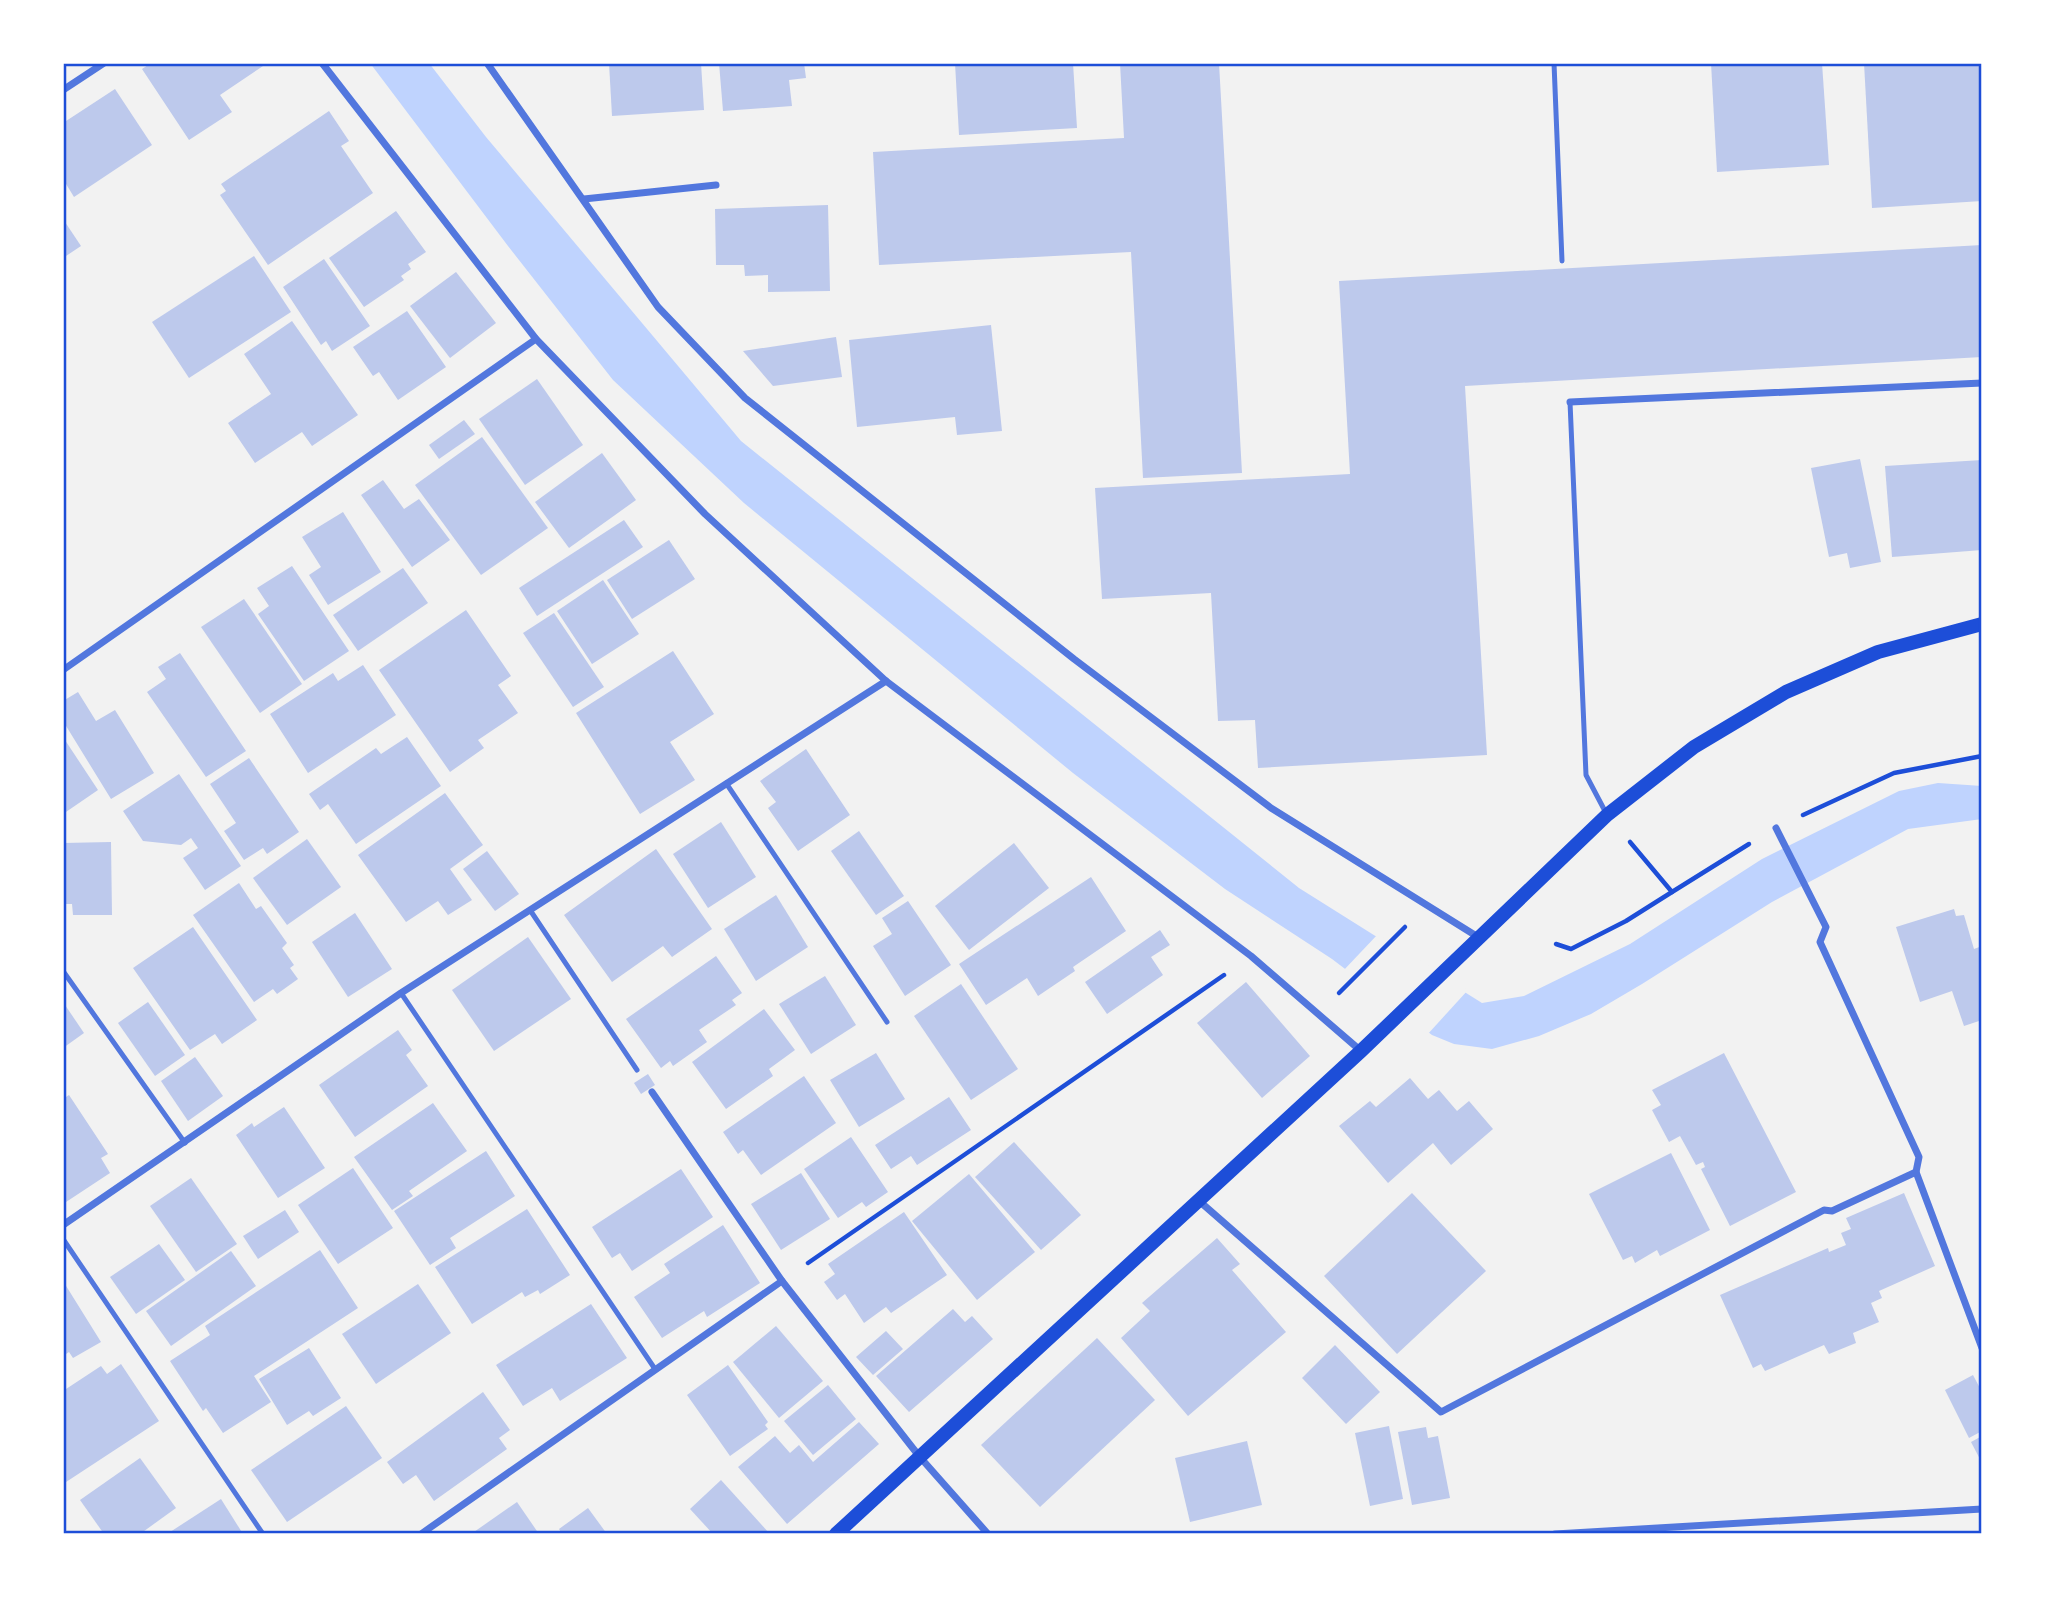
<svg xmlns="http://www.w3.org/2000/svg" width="2045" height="1597" font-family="Signika,sans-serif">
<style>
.water{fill:#bfd3fe}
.pier{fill:#f2f2f2}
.building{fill:#bdc9ec}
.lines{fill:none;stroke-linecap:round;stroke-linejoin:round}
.path{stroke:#1d4ed8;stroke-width:4.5}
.service{stroke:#5277de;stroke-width:5}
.minor{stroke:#5277de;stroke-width:7}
.secondary{stroke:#1d4ed8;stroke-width:14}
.neatline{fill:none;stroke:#1d4ed8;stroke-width:2.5}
</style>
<rect width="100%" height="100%" fill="#f2f2f2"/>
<path class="water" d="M370,63H429L486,137L741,441L1299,888L1482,1003L1524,996L1630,944L1762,859L1899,791L1938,783L1982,786V819L1908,829L1772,902L1642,984L1591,1014L1539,1036L1492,1049L1454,1044L1432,1035L1332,959L1225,889L1073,773L744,503L613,380L508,246Z"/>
<path class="pier" d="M1378,934L1468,990L1427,1035L1342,972Z"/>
<g class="building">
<path d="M151,63H261L263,66L220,95L232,112L189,140L142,69Z"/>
<path d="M609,63H701L704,110L612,116Z"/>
<path d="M719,63H804L806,78L789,80L792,106L723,111Z"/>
<path d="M955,63H1073L1077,128L959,135Z"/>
<path d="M1120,63H1219L1242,473L1143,478L1131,252L879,265L873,152L1124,138Z"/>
<path d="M1711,63H1822L1829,165L1717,172Z"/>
<path d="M1864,63H1981L1982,201L1872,208Z"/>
<path d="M115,89L152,145L74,197L63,179V123Z"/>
<path d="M329,111L349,141L341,146L373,193L268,265L220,195L226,191L221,184Z"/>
<path d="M828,205L830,291L768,292V275L745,276L744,265H716L715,209Z"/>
<path d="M396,211L426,252L408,264L411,269L401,276L404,280L364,307L329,258Z"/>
<path d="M63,219L81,246L63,258Z"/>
<path d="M1982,245V357L1465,386L1487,755L1258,768L1255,720L1218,721L1211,593L1102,599L1095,488L1350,474L1339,281Z"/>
<path d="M254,256L291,312L189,378L152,322Z"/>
<path d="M324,259L370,326L332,351L326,341L321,345L283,287Z"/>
<path d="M456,272L496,323L450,358L410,306Z"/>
<path d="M407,311L446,367L398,400L379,372L373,376L353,347Z"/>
<path d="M292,321L358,415L312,446L302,432L255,463L228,423L271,394L244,354Z"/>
<path d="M991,325L1002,431L957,435L955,417L857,427L849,340Z"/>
<path d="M836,337L842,377L773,386L743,351Z"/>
<path d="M537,379L583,445L525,485L479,419Z"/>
<path d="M464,420L475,434L439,459L429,445Z"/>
<path d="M482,437L548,528L481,575L415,485Z"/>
<path d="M602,453L636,500L569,548L535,502Z"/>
<path d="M1860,459L1881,562L1850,568L1847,553L1829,557L1811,468Z"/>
<path d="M1982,460V550L1892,557L1885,466Z"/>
<path d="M383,480L404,509L419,499L450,540L412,567L361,495Z"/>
<path d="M343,512L381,572L328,605L309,575L321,567L302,537Z"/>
<path d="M624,520L643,547L537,616L519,588Z"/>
<path d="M669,540L695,579L632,619L607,580Z"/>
<path d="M292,566L349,651L304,681L258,614L269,606L257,588Z"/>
<path d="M403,568L428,603L358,651L333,615Z"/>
<path d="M603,580L639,634L592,664L557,611Z"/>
<path d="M244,599L302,684L260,713L201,627Z"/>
<path d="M466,610L511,676L498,685L518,713L478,740L484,748L450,772L379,670Z"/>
<path d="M554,613L604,687L573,707L523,633Z"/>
<path d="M673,651L714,714L670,742L695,780L640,814L576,713Z"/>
<path d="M180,653L246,751L206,777L147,692L166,679L158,667Z"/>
<path d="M363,665L396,715L308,773L270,714L333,673L338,681Z"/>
<path d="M78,692L96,721L115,710L154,773L111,799L63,721V701Z"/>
<path d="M63,737L98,790L63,814Z"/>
<path d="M407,737L441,786L356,844L328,804L320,810L309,794L376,748L381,754Z"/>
<path d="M806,749L850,815L798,851L768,808L776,802L760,781Z"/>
<path d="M249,758L299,832L267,854L263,848L244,860L224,831L236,823L210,784Z"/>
<path d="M179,774L241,866L205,890L183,858L198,848L191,838L181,845L143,841L123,811Z"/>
<path d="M445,793L483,845L450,869L472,900L448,915L438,901L406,922L358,855Z"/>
<path d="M721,822L756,877L708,908L673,854Z"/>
<path d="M859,831L904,896L876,915L831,851Z"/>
<path d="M307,839L341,887L287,925L253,878Z"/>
<path d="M111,842L112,915H73L72,904H63V843Z"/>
<path d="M1014,843L1049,888L969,950L935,906Z"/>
<path d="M656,849L712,929L672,957L663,946L612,982L564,915Z"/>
<path d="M487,851L519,894L495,911L463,869Z"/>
<path d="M1091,877L1126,931L1073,967L1075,971L1038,996L1027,978L986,1005L959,964Z"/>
<path d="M239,883L256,909L261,906L287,943L282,948L294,965L290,968L298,979L277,994L273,989L254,1002L193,915Z"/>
<path d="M776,895L808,947L756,981L724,929Z"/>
<path d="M908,901L951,965L905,996L873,946L892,934L882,918Z"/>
<path d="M1954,909L1956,916L1964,915L1974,949L1982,946V1020L1964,1026L1952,991L1920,1002L1896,927Z"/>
<path d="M355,913L392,969L348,997L312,942Z"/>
<path d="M193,927L257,1020L222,1044L215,1034L190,1050L133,968Z"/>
<path d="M1160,930L1170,945L1151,957L1163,975L1107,1014L1085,982Z"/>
<path d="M528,937L571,999L494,1051L452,990Z"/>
<path d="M716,956L742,993L732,1000L736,1005L699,1030L707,1042L673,1066L670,1061L661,1068L626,1019Z"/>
<path d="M825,976L856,1025L811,1054L779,1004Z"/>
<path d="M1246,982L1310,1056L1262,1098L1197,1023Z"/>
<path d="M961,984L1018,1069L971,1100L914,1016Z"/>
<path d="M63,1002L84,1033L63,1048Z"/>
<path d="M148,1002L185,1055L155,1076L118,1023Z"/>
<path d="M764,1009L795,1050L769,1069L773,1076L726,1109L692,1062Z"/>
<path d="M398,1030L412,1050L406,1055L428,1086L355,1137L319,1085Z"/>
<path d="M876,1053L905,1099L859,1127L830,1080Z"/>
<path d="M1724,1053L1796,1192L1730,1226L1701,1169L1705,1167L1703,1162L1696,1165L1680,1136L1669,1142L1652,1110L1661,1105L1652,1090Z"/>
<path d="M195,1057L223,1096L188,1121L161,1081Z"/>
<path d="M648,1074L655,1085L641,1094L634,1083Z"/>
<path d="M804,1076L836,1123L761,1175L743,1150L738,1154L723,1132Z"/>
<path d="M1410,1078L1428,1099L1439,1090L1457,1111L1469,1101L1493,1129L1451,1165L1433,1143L1388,1183L1339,1126L1370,1101L1376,1107Z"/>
<path d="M69,1095L108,1154L101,1158L110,1173L63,1204V1099Z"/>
<path d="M949,1097L971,1130L917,1165L911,1156L891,1169L875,1145Z"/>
<path d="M433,1103L467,1151L409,1191L413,1196L392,1210L354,1157Z"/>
<path d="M284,1107L325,1168L278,1198L236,1135L252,1123L254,1127Z"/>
<path d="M851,1137L888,1192L866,1207L862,1202L838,1218L804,1169Z"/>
<path d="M1014,1142L1081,1215L1041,1250L975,1177Z"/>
<path d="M486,1151L515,1196L450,1238L456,1248L430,1265L394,1211Z"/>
<path d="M1671,1153L1710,1230L1660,1256L1657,1250L1635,1263L1632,1256L1623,1260L1589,1194Z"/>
<path d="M353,1168L393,1228L338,1264L298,1205Z"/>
<path d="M681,1169L713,1217L632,1271L620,1253L612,1258L592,1227Z"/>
<path d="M801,1173L830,1219L781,1250L751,1204Z"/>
<path d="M969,1174L1035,1252L977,1300L912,1221Z"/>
<path d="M191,1178L237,1244L196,1272L150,1206Z"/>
<path d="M1412,1193L1486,1271L1397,1354L1324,1276Z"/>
<path d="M1904,1193L1935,1266L1879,1291L1882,1298L1871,1303L1879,1322L1853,1333L1856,1343L1829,1354L1824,1345L1765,1371L1761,1364L1753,1368L1720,1295L1828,1248L1829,1252L1846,1245L1841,1233L1851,1229L1846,1218Z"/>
<path d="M527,1209L570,1275L540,1294L538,1290L525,1297L522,1292L472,1324L435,1267Z"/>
<path d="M285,1210L299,1232L258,1259L243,1236Z"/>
<path d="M904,1212L947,1275L891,1313L886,1307L864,1323L845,1294L837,1300L824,1282L835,1274L828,1264Z"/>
<path d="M723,1225L760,1283L707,1317L704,1311L662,1338L634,1297L670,1273L664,1264Z"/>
<path d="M1217,1238L1240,1264L1232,1270L1286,1332L1188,1416L1121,1338L1150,1311L1142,1303Z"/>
<path d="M159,1244L185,1280L136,1314L110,1277Z"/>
<path d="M320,1250L358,1308L254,1376L271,1402L223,1433L206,1408L203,1411L170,1361L210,1335L205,1326Z"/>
<path d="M231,1251L256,1286L171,1346L146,1311Z"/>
<path d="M63,1281L101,1342L73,1358L69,1352L63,1356Z"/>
<path d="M418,1284L451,1333L376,1384L342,1334Z"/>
<path d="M591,1304L627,1358L560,1401L552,1388L523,1406L496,1365Z"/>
<path d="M953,1309L965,1322L972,1316L993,1339L909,1412L876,1376Z"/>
<path d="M776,1326L823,1381L779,1418L733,1362Z"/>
<path d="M886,1331L903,1349L873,1375L856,1357Z"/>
<path d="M1097,1338L1155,1400L1040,1507L981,1445Z"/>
<path d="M1335,1345L1380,1392L1346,1424L1302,1378Z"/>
<path d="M309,1348L341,1398L313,1416L309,1411L287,1425L259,1379Z"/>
<path d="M121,1364L159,1421L63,1484V1391L101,1366L107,1374Z"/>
<path d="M728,1365L768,1422L765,1425L768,1429L730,1456L687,1395Z"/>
<path d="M1973,1375L1982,1392V1431L1969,1438L1945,1390Z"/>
<path d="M828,1385L856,1419L813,1455L784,1421Z"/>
<path d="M483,1392L510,1430L499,1438L507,1449L434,1501L416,1475L403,1484L387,1462Z"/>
<path d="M346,1406L382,1458L287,1522L251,1470Z"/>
<path d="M859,1422L879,1444L787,1524L738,1467L775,1436L790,1453L799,1445L813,1462Z"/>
<path d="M1389,1426L1403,1499L1370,1506L1355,1433Z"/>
<path d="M1426,1427L1428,1438L1438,1436L1450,1498L1412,1505L1398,1432Z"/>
<path d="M1982,1436V1463L1971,1442Z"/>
<path d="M1247,1441L1262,1505L1190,1522L1175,1458Z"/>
<path d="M140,1458L176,1508L140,1534H104L80,1500Z"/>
<path d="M721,1480L770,1534H713L690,1509Z"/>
<path d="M221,1499L243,1534H167Z"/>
<path d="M517,1502L539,1534H471Z"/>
<path d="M588,1508L607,1534H562L559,1529Z"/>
</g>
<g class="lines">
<g class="path">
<path d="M1803,815L1894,773L1982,756"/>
<path d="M1630,842L1672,892L1749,844"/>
<path d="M1556,944L1571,949L1626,921L1672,892"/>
<path d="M1339,993L1405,927"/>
<path d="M808,1263L1224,975"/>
</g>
<g class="service">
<path d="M1554,63L1562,261"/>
<path d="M1570,402L1586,775L1606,813"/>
<path d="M726,783L887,1022"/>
<path d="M530,910L637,1070"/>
<path d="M63,971L185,1143"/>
<path d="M401,993L655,1369"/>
<path d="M63,1239L263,1534"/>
</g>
<g class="minor">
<path d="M322,63L536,339L705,514L886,681L1251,956L1361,1051"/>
<path d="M487,63L658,307L745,398L1074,659L1271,808L1478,937"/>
<path d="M63,90L104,63"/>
<path d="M584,199L716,185"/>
<path d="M1570,402L1982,383"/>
<path d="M63,670L536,339"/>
<path d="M652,1092L782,1281L919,1456L988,1534"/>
<path d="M1916,1172L1982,1348"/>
<path d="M1198,1200L1441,1412L1824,1210L1832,1211L1916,1172L1919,1157L1820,942L1826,927L1776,828"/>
<path d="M63,1225L401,993L886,681"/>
<path d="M421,1534L782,1281"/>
<path d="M1555,1534L1982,1509"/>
</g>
<path class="secondary" d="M836,1534L1361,1051L1607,815L1694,747L1786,692L1878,652L1982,624"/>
</g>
<rect width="2045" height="1597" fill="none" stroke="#ffffff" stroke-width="130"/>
<rect x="65" y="65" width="1915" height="1467" class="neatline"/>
</svg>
